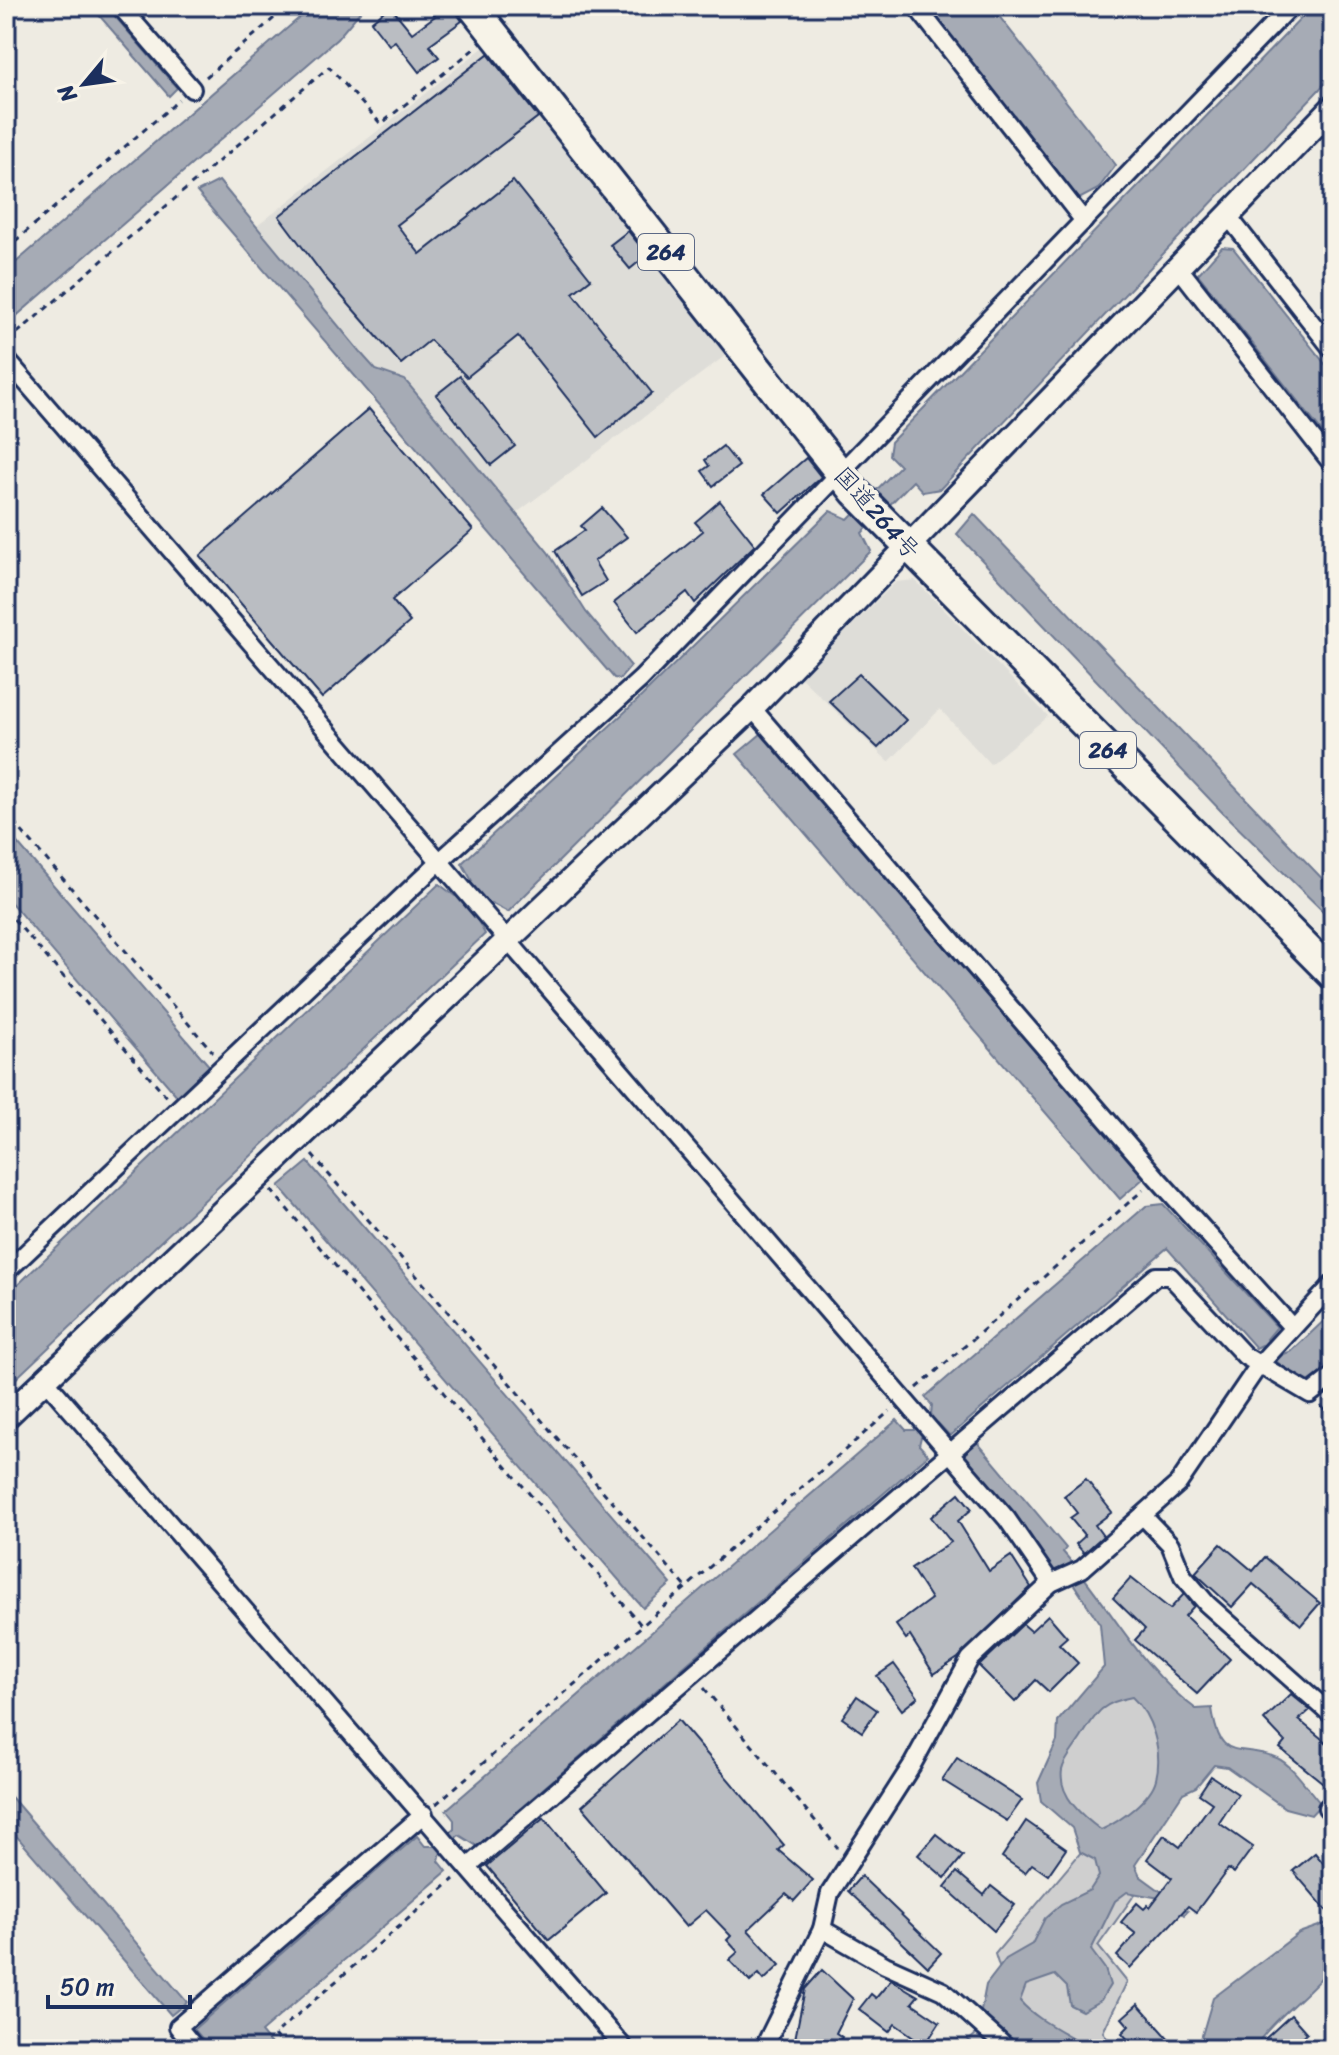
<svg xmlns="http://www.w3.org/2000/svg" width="1339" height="2055" font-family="Sriracha,'Klee One',sans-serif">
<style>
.built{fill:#deddd8}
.green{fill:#cfcfcf;stroke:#757f96;stroke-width:2}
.water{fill:#a6abb5;stroke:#6e7992;stroke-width:2;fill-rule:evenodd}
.building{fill:#babdc2;stroke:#1b2f5e;stroke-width:2}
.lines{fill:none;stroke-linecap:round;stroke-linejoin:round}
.street-casing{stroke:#1b2f5e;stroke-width:22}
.secondary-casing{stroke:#1b2f5e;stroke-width:28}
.highway-casing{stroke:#1b2f5e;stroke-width:34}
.path{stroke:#1b2f5e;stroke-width:3;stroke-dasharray:6 6;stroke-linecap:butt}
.street{stroke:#f7f3e8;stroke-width:16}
.secondary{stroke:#f7f3e8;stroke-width:22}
.highway{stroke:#f7f3e8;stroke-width:28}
.labels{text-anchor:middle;stroke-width:8;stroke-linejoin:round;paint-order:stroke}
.shield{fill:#f7f3e8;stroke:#5d6a87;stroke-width:2}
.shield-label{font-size:22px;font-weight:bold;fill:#1b2f5e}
.street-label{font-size:24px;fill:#1b2f5e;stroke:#f7f3e8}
</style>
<rect width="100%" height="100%" fill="#eeebe2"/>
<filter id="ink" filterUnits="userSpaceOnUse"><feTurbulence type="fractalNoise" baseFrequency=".0125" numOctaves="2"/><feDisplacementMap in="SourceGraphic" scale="16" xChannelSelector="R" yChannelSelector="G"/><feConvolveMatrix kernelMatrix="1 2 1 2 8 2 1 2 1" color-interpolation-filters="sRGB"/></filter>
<g filter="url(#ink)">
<g class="built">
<path d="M489,43L730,352L494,530L247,234Z"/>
<path d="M915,580L1048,716L990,764L940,709L889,762L800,677L896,582Z"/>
</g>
<path class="green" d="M1128,1651L1216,1747L1123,1865L1140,1887L1098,1946L1127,1982L1103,2032L1116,2049H960L1010,2002L995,1954L1088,1844L1050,1774Z"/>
<g class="water">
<path d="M91,6H106L177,88L169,96Z"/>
<path d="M313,6H365L337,39L6,325V271Z"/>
<path d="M928,6H991L1116,165L1098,189L1079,199Z"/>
<path d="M1313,6H1333V75L940,489L923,492L913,481L862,533L871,551L508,912L491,903L475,915L485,934L6,1388V1296L439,884L455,896L472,881L462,863L642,696L830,511L848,519L900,466L889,455L891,442Z"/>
<path d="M219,181L360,352L376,370L405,380L548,552L586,612L631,666L620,679L614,678L197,192Z"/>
<path d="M1222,247L1233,248L1333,374V446L1198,274Z"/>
<path d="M974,514L1333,890V921L1221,811L957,534Z"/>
<path d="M761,734L1144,1178L1120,1199L737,754Z"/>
<path d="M6,830L211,1068L178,1097L6,897Z"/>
<path d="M308,1162L671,1584L643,1608L279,1186Z"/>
<path d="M1163,1204L1277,1327L1267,1339L1284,1354L1292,1351L1333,1312C1333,1338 1334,1370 1308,1383L1283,1368L1262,1345L1256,1348L1167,1248L950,1436L938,1423L921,1437L919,1445L928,1455L477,1846L459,1835L441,1851L439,1861L447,1871L261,2032L275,2049H211L194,2029L417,1836L425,1846H436L454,1829V1820L446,1810L897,1420L906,1430H914L931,1415L932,1405L925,1397L1146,1206Z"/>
<path d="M977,1442L1066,1548L1063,1552C1109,1603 1139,1668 1196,1709L1212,1708C1220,1767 1240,1741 1277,1758C1293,1765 1309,1791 1321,1804L1311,1815L1285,1808L1227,1767L1214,1765L1196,1787L1183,1793L1135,1865L1140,1876L1188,1911L1184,1915L1165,1899L1127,1892L1115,1901L1091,1950L1105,1969L1110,1985L1101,2000L1082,2011L1070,2005L1067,1987L1055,1975L1026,1985L1020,2001C1037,2021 1067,2033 1091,2049H1023L980,2016L986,1985L1006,1959L1032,1944L1045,1918L1061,1904L1090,1890L1099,1876L1095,1860L1080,1852L1072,1828L1041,1801L1038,1783L1057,1741L1058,1721L1104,1667L1100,1624L1065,1571L1053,1570L1023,1524L967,1462L964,1453ZM1132,1697C1152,1715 1163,1751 1156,1779C1151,1799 1119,1822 1101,1830C1083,1817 1058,1796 1062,1770C1064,1760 1076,1746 1081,1738C1097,1712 1101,1703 1132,1697Z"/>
<path d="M6,1791L187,2002L171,2015L6,1824Z"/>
<path d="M1333,1921C1333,1932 1336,1948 1333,1959C1327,1982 1270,2019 1254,2049H1198L1213,1998L1299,1933Z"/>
</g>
<g class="building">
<path d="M390,6L412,33L435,16L428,6H452L462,21L429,45L439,57L419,72L395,41L389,45L371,22Z"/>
<path d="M488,54L538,117L397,225L420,254L513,181L591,279L573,293L652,393L598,437L518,336L467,377L430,340L401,364L324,276L279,216Z"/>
<path d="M628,231L647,255L630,269L610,245Z"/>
<path d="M460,376L515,446L491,465L436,395Z"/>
<path d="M369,409L473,530L392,600L410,622L322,698L200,556Z"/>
<path d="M723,446L739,466L713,486L702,471L709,466L705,460Z"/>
<path d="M806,458L821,477L781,513L764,494Z"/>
<path d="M720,501L755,545L695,603L687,592L637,632L614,603L703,531L695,522Z"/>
<path d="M602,508L627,537L594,561L606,581L582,596L555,551L585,530L581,526Z"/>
<path d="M859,674L906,720L878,748L829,701Z"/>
<path d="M1086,1479L1112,1512L1095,1525L1103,1536L1084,1553L1076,1544L1085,1536L1070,1518L1077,1513L1064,1496Z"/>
<path d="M959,1493L972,1509L958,1521L989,1571L1011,1556L1031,1587L958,1658L934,1674L910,1636L906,1639L896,1625L931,1599L911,1568L951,1542L931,1517Z"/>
<path d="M1221,1544L1253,1571L1265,1557L1320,1603L1301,1625L1253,1584L1232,1607L1195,1573Z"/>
<path d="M1131,1578L1170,1609L1184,1594L1194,1606L1185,1616L1230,1659L1197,1694L1135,1640L1145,1629L1113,1598Z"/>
<path d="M1048,1615L1067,1637L1059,1644L1078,1663L1049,1692L1036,1680L1015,1702L979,1666L1023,1624L1031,1631Z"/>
<path d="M894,1664L918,1697L902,1710L877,1676Z"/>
<path d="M1291,1694L1310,1710L1299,1720L1333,1748V1791L1280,1748L1285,1742L1264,1720Z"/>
<path d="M857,1696L877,1710L862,1732L842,1718Z"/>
<path d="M678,1720L784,1845L778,1850L813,1880L794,1901L786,1894L748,1930L780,1965L764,1980L759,1974L750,1982L729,1960L738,1952L727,1940L731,1936L706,1910L686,1927L582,1806Z"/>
<path d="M957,1758L1022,1800L1007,1821L942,1780Z"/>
<path d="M1211,1776L1238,1794L1219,1823L1253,1847L1234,1873L1228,1869L1196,1912L1188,1906L1130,1968L1117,1956L1136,1934L1121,1922L1137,1903L1144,1909L1148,1905L1150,1907L1172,1878L1147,1859L1164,1835L1180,1847L1212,1803L1199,1794Z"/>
<path d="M544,1818L606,1893L549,1940L487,1866Z"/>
<path d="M1026,1821L1066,1849L1048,1875L1032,1864L1025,1873L1002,1857Z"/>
<path d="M936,1834L963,1856L945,1878L918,1855Z"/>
<path d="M1315,1853L1333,1875V1918L1293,1871Z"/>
<path d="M957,1872L984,1895L991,1886L1015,1905L994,1931L945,1887Z"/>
<path d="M861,1876L941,1953L928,1967L848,1891Z"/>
<path d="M822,1970L853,1999L836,2033L842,2037L835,2049H793L805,1989Z"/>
<path d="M891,1980L918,1996L912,2003L940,2022L925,2045L895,2024L889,2032L859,2009L871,1994L876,1998Z"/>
<path d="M1138,2004L1178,2049H1136L1122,2033L1129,2026L1122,2018Z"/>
<path d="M1291,2015L1307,2033L1290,2049H1254Z"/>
</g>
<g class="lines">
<defs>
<g id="street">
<path d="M120,6L192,89"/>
<path d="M916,6L1084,221"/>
<path d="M1228,216L1333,350"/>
<path d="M1179,268L1333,465"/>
<path d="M6,359L1007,1519L1051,1583"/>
<path d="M752,708L1157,1178L1292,1327"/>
<path d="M6,1272L439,862L641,679L1291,6"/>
<path d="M45,1380L625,2049"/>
<path d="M1143,1516L1170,1544L1183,1576L1207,1604L1333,1716"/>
<path d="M1333,1802L1327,1808L1333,1813"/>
<path d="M468,1867L1156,1276H1170L1245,1356L1310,1394L1333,1376"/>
<path d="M822,1929L885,1965L943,1991L1008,2049"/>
<path d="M196,2049L178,2027L424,1814"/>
<path d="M763,2049L822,1929L830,1893L912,1765L970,1659L1051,1583L1082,1569L1178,1484L1259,1365L1333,1284"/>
</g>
<path id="secondary" d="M6,1417L752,708L1333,107"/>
<path id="highway" d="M472,6L855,492L1333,975"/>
</defs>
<use href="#street" class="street-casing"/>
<use href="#secondary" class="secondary-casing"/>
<use href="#highway" class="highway-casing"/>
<g class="path">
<path d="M206,77L288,6"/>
<path d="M6,249L179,100"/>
<path d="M8,341L329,67L381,124L475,48"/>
<path d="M6,813L213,1052"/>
<path d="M6,910L168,1098"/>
<path d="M312,1155L686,1587"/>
<path d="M271,1190L642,1626"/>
<path d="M917,1388L1143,1190"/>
<path d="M1321,1406L1333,1419"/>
<path d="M704,1688L838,1848"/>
<path d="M436,1804L890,1411"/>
<path d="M286,2049L274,2035L454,1879"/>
</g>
<use href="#street" class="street"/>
<use href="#secondary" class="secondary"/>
<use href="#highway" class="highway"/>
</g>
</g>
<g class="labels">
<g class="shield">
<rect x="638" y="234" width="56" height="36" rx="6"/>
<rect x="1080" y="732" width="56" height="36" rx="6"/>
</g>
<g class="shield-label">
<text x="666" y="260">264</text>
<text x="1108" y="758">264</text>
</g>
<g class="street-label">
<text transform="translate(877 513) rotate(48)" y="8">国道264号</text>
</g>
</g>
<rect width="1339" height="2055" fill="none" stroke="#f7f3e8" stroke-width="32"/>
<rect x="16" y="16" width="1307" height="2023" fill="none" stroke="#1b2f5e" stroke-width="3" filter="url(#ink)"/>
<g transform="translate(84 84) rotate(241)" stroke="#f7f3e8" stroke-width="6" paint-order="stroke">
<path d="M0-6L14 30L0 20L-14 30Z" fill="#1b2f5e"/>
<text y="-12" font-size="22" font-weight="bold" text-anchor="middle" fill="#1b2f5e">N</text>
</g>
<path d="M48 1995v12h142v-12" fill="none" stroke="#1b2f5e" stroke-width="4"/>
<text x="60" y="1995" font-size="24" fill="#1b2f5e" stroke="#f7f3e8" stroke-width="6" paint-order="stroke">50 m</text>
</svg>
